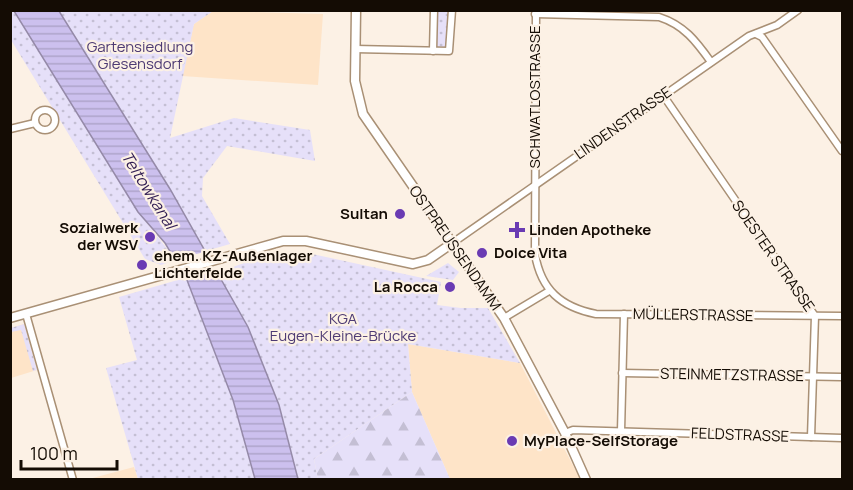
<svg xmlns="http://www.w3.org/2000/svg" width="853" height="490" font-family="Manrope,sans-serif">
<style>
.built{fill:#fee4c8}
.green{fill:url(#green-dots)}
.forest{fill:url(#forest-firs)}
.water{fill:url(#water-rules);stroke:#958aa8;stroke-width:1.5}
.pier{fill:#fcf1e5}
.lines{fill:none;stroke-linecap:round;stroke-linejoin:round}
.street-casing{stroke:#a99075;stroke-width:9}
.secondary-casing{stroke:#a99075;stroke-width:11}
.street{stroke:#fff;stroke-width:6}
.secondary{stroke:#fff;stroke-width:8}
.poi-dot{fill:#6a3bb3;stroke:#fcf1e5;stroke-width:2}
.labels{text-anchor:middle;stroke-width:4.5;stroke-linejoin:round;paint-order:stroke}
.park-label{font-size:15px;fill:#4e3b74;stroke:#fcf1e5}
.street-label{font-size:15px;fill:#140c04;stroke:#fcf1e5}
.poi-label{font-size:15px;font-weight:bold;fill:#140c04;stroke:#fcf1e5;text-anchor:start}
.water-label{font-size:16px;font-style:italic;fill:#301c52;stroke:#fcf1e5}
</style>
<defs>
<pattern id="green-dots" width="8" height="8" patternUnits="userSpaceOnUse" patternTransform="scale(1.5)"><rect width="8" height="8" fill="#e6e0f9"/><path d="M2 2h.1M6 6h.1" fill="none" stroke="#c4bfd4" stroke-width="1.8" stroke-linecap="round"/></pattern>
<pattern id="forest-firs" width="22" height="20" patternUnits="userSpaceOnUse" patternTransform="scale(1.5)"><rect width="22" height="20" fill="#e6e0f9"/><path d="M5 1l3.5 6h-7zM16 11l3.5 6h-7z" fill="#c4bfd4"/></pattern>
<pattern id="water-rules" width="6" height="5" patternUnits="userSpaceOnUse" patternTransform="scale(1.5)"><rect width="6" height="5" fill="#ccc0ee"/><path d="M0 2.5h6" fill="none" stroke="#aea4ca"/></pattern>
</defs>
<rect width="100%" height="100%" fill="#fcf1e5"/>
<g class="built">
<path d="M213,11L323,14L318,85L182,76L194,24Z"/>
<path d="M24,324L37,370L11,378V328Z"/>
<path d="M408,344L520,363L580,479H450L412,392Z"/>
<path d="M134,467L138,479H89Z"/>
</g>
<g class="green">
<path d="M11,11H14L138,212L176,260L161,265L145,259L11,40Z"/>
<path d="M59,11H213L194,24L170,138L234,118L310,130L315,161L227,146L203,178L202,196L230,244L206,251Z"/>
<path d="M438,11H448L449,28L447,47H436Z"/>
<path d="M303,252L441,282L437,305L461,308H488L520,363L408,344L412,392L314,459L318,479H298C281,405 256,339 216,273L258,258Z"/>
<path d="M448,263L459,272L453,280L426,276Z"/>
<path d="M181,279L187,280L233,400L255,479H138L106,368L137,360L119,297Z"/>
<path d="M24,324L37,370L33,371L21,330L11,332V328Z"/>
</g>
<path class="forest" d="M412,392L450,479H318L314,459Z"/>
<path class="water" d="M14,11H59L170,189L248,327L279,405L298,479H255L233,400L187,280L165,243L138,212Z"/>
<path class="pier" d="M208,251L219,270L184,281L173,260Z"/>
<g class="lines">
<defs>
<g id="street">
<path d="M536,10L535,254C541,290 561,307 596,314L842,316"/>
<path d="M535,14L659,17C684,25 696,41 711,62"/>
<path d="M756,34L762,37L842,151"/>
<path d="M355,49L449,51L452,10"/>
<path d="M433,51L434,10"/>
<path d="M663,95L815,316L811,437"/>
<circle cx="45" cy="120" r="10"/>
<path d="M10,129L35,123"/>
<path d="M451,244L749,36L777,25L798,10"/>
<path d="M26,314L73,480"/>
<path d="M504,318L549,291"/>
<path d="M622,373L842,377"/>
<path d="M621,431L624,314"/>
<path d="M565,433L573,430L842,438"/>
</g>
<g id="secondary">
<path d="M356,10L355,81L363,114L504,318L565,433L586,480"/>
<path d="M10,318L283,241H306L413,264L428,260L451,244"/>
</g>
</defs>
<use href="#street" class="street-casing"/>
<use href="#secondary" class="secondary-casing"/>
<use href="#street" class="street"/>
<use href="#secondary" class="secondary"/>
</g>
<g class="poi-dot">
<circle cx="400" cy="214" r="6"/>
<path d="M514 221h6v6h6v6h-6v6h-6v-6h-6v-6h6z"/>
<circle cx="150" cy="237" r="6"/>
<circle cx="482" cy="253" r="6"/>
<circle cx="142" cy="265" r="6"/>
<circle cx="450" cy="287" r="6"/>
<circle cx="512" cy="441" r="6"/>
</g>
<g class="labels">
<g class="park-label">
<text x="140" y="52">Gartensiedlung<tspan x="140" dy="17">Giesensdorf</tspan></text>
<text x="343" y="324">KGA<tspan x="343" dy="17">Eugen-Kleine-Brücke</tspan></text>
</g>
<g class="street-label">
<text transform="translate(535 97) rotate(-90)" y="5">SCHWATLOSTRASSE</text>
<text transform="translate(623 123) rotate(-35)" y="5">LINDENSTRASSE</text>
<text transform="translate(455 248) rotate(55)" y="5">OSTPREUSSENDAMM</text>
<text transform="translate(773 256) rotate(55)" y="5">SOESTER STRASSE</text>
<text transform="translate(693 315) rotate(1)" y="5">MÜLLERSTRASSE</text>
<text transform="translate(732 375) rotate(1)" y="5">STEINMETZSTRASSE</text>
<text transform="translate(740 435) rotate(2)" y="5">FELDSTRASSE</text>
</g>
<g class="poi-label">
<text x="388" y="219" text-anchor="end">Sultan</text>
<text x="138" y="233" text-anchor="end">Sozialwerk<tspan x="138" dy="17">der WSV</tspan></text>
<text x="529" y="235">Linden Apotheke</text>
<text x="494" y="258">Dolce Vita</text>
<text x="154" y="261">ehem. KZ-Außenlager<tspan x="154" dy="17">Lichterfelde</tspan></text>
<text x="438" y="292" text-anchor="end">La Rocca</text>
<text x="524" y="446">MyPlace-SelfStorage</text>
</g>
<g class="water-label">
<text transform="translate(149 190) rotate(58)" y="6">Teltowkanal</text>
</g>
</g>
<rect width="853" height="490" fill="none" stroke="#140c04" stroke-width="24"/>
<path d="M21 460v9h96v-9" fill="none" stroke="#140c04" stroke-width="3"/>
<text x="30" y="460" font-size="18" fill="#140c04" stroke="#fcf1e5" stroke-width="4.5" paint-order="stroke">100 m</text>
</svg>
